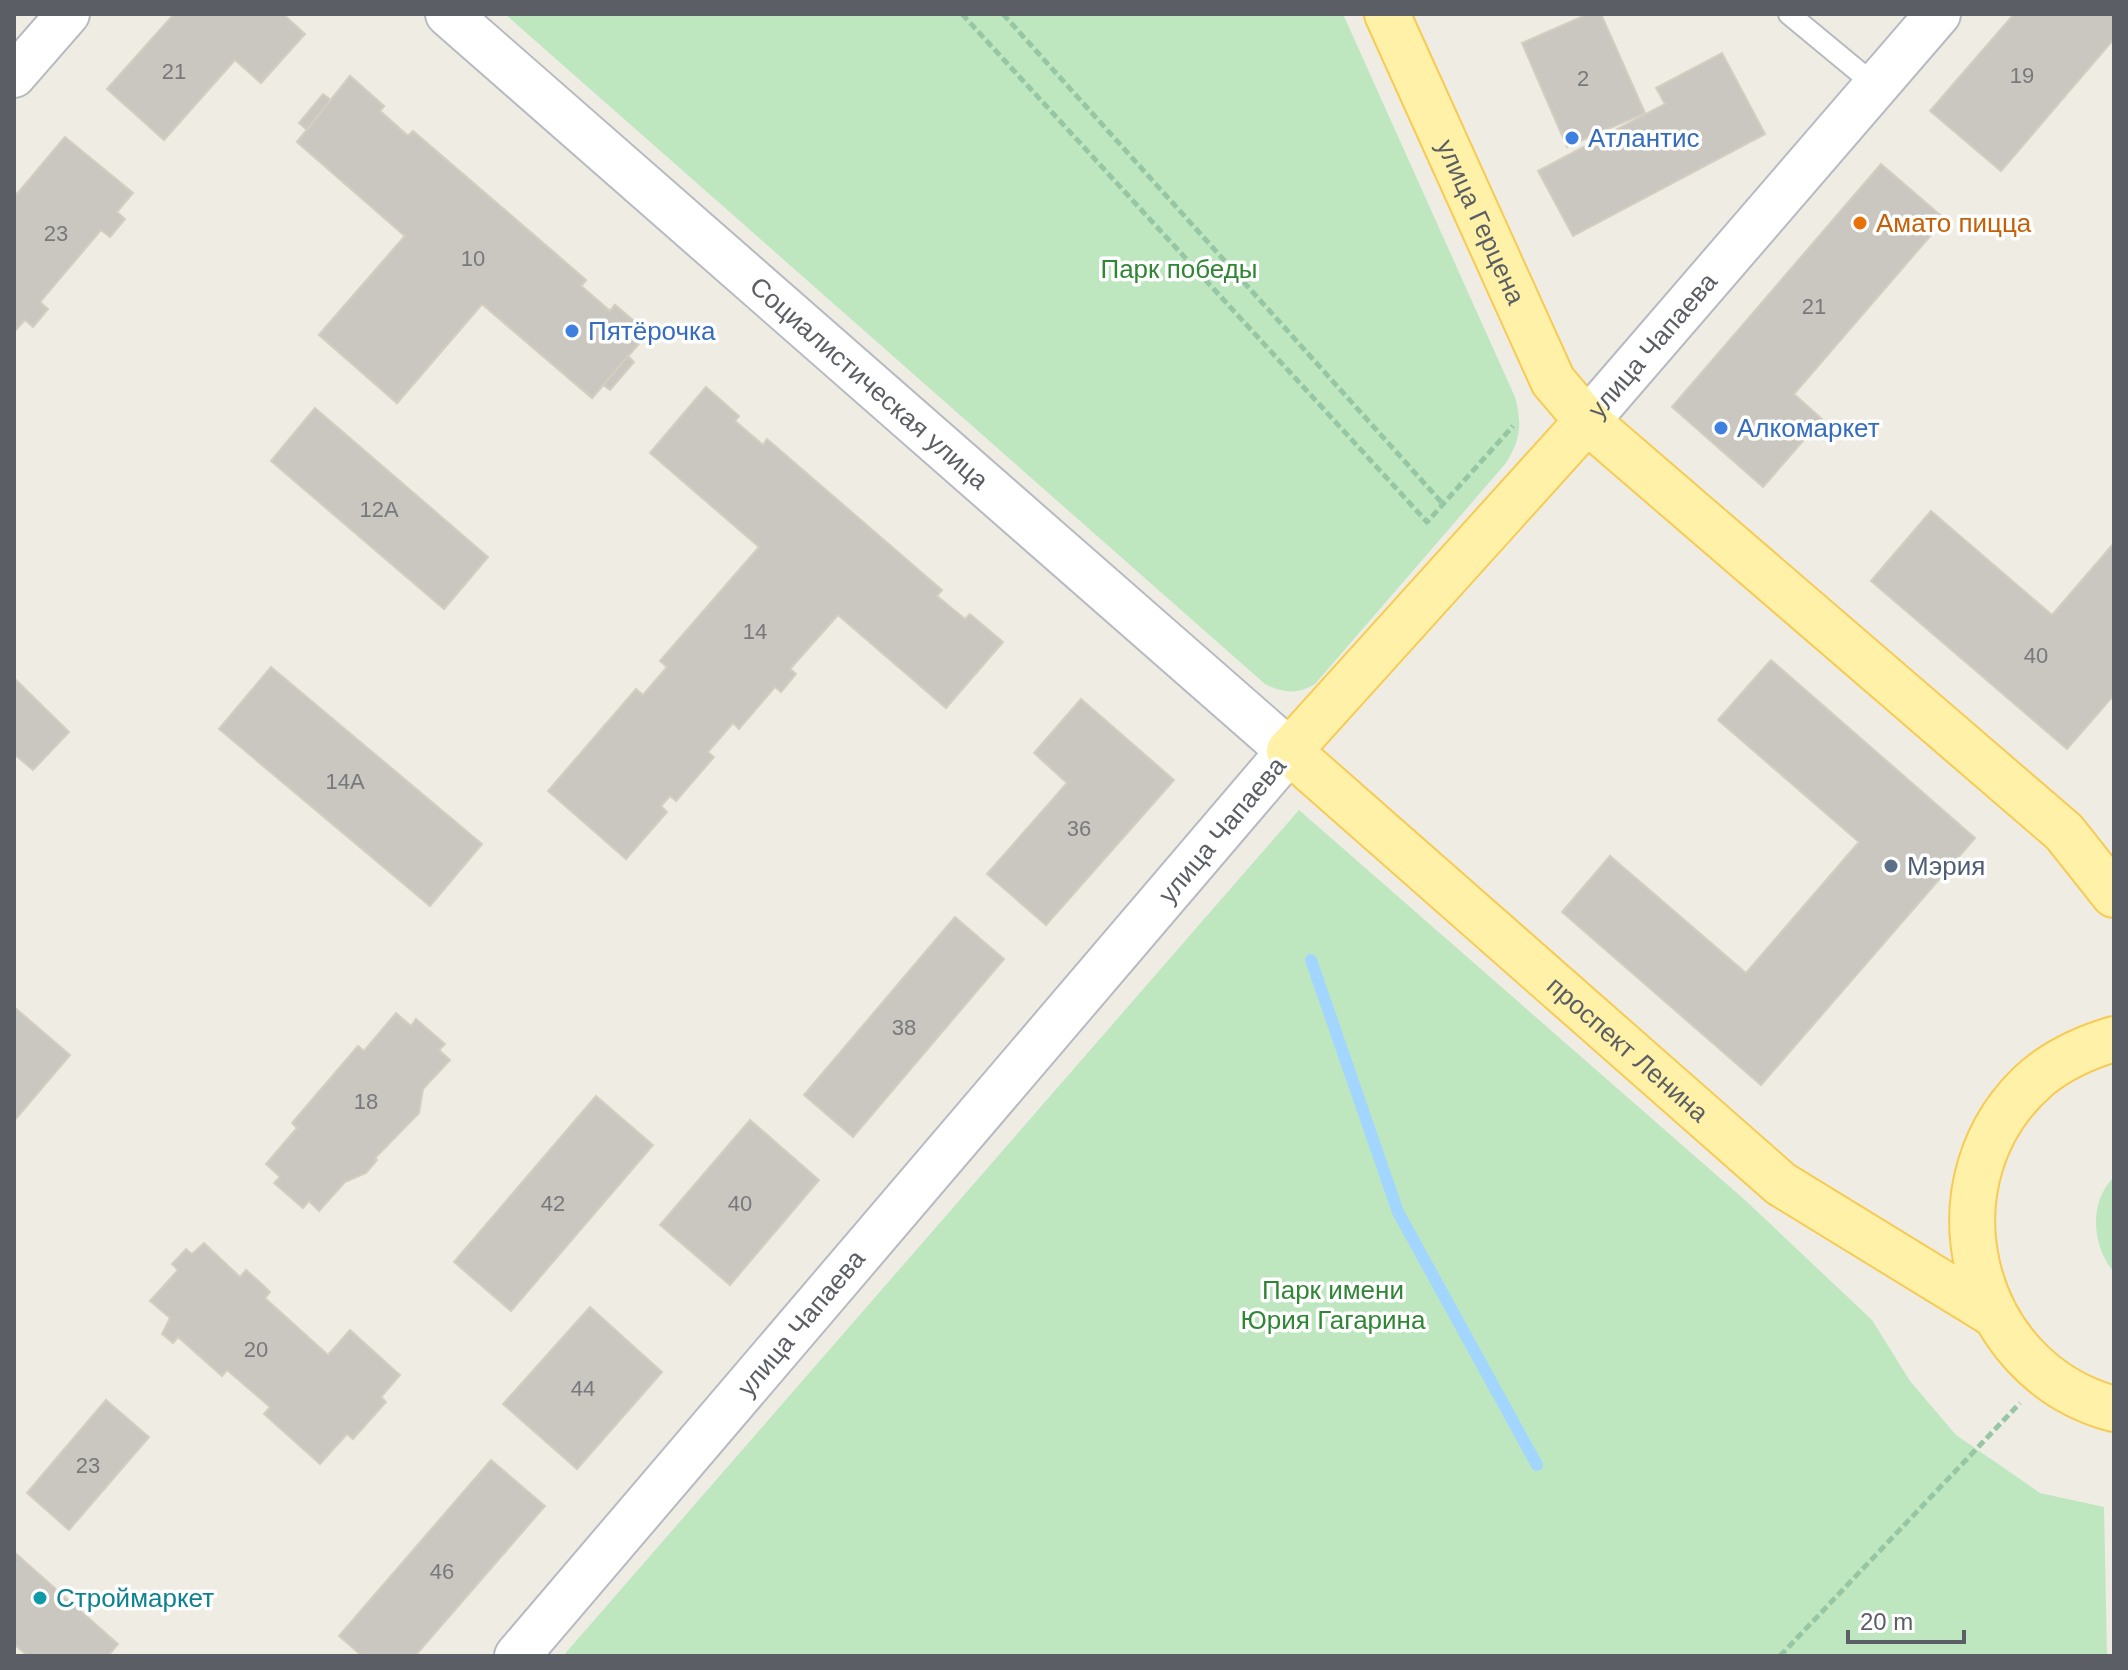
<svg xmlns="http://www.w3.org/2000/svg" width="2128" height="1670" font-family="Arial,sans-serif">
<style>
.green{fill:#bee7bf}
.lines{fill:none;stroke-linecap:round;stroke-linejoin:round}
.stream{stroke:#a3d6ff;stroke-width:12}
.building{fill:#cac6c0;stroke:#d4cec1;stroke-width:2}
.lane-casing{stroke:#b6b9be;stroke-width:24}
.street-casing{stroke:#b6b9be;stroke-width:46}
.secondary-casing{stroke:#b7bac0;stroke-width:48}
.primary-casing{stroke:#f7cb53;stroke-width:48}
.path{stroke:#96c6a4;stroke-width:5;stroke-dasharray:8 4;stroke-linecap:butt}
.lane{stroke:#fff;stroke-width:20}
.street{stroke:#fff;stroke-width:42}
.secondary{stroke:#fff;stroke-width:44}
.primary{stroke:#fff2a8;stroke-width:44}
.shop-dot{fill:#3f7fe0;stroke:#fff;stroke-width:3}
.food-dot{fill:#e8710a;stroke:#fff;stroke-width:3}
.service-dot{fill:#5c6f8a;stroke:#fff;stroke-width:3}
.culture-dot{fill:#0f9aa8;stroke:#fff;stroke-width:3}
.labels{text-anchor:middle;stroke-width:7;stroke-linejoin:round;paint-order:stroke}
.number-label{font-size:22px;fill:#77797c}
.shop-label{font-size:26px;fill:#366cbe;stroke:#fff;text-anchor:start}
.street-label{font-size:26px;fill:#5b5f65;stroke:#fff}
.food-label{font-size:26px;fill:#c56008;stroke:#fff;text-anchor:start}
.park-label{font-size:26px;fill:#318636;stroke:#fff}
.service-label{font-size:26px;fill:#4e5e75;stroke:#fff;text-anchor:start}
.culture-label{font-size:26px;fill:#0d838f;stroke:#fff;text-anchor:start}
</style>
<rect width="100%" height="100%" fill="#efece3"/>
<g class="green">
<path d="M505,14H1343L1515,397C1522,424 1521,438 1506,463L1315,684C1296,695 1283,693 1265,684Z"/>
<path d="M1299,810L1746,1201L1872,1320L1910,1381L1956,1435L2040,1493L2104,1507L2107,1656H563Z"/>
<path d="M2114,1177V1272C2092,1247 2088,1202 2114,1177Z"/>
</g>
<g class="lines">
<path class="stream" d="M1311,960L1398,1212L1537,1465"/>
</g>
<g class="building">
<path d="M174,14H283L305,34L261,83L235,60L164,140L107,89Z"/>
<path d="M1588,14H1601L1645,113L1567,147L1522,43Z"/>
<path d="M2014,14H2114V39L2001,171L1930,111Z"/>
<path d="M1722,53L1765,134L1573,236L1538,171L1665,104L1656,88Z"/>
<path d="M350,76L384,106L380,111L408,136L413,131L586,280L581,286L610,311L615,305L648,333L628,356L634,362L610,390L603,385L592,398L482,304L397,403L319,335L405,236L297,142L307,130L299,123L323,94L331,100Z"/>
<path d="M350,76L384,106L380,111L408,136L413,131L586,280L581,286L610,311L615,305L648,333L592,398L482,304L397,403L319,335L405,236L297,142Z"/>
<path d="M65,137L133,193L117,212L125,219L110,237L101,230L40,302L48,309L33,327L25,320L14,332V191L17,194Z"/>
<path d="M1881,164L1945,219L1794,394L1822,419L1763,487L1672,407Z"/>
<path d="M706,387L739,416L735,421L763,445L767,439L942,590L937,596L965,619L970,614L1003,642L946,708L838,615L790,669L796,674L781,692L775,687L739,729L733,723L708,752L714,757L676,801L670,796L661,806L667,812L626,859L548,791L636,689L643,695L667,667L660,661L759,547L650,453Z"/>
<path d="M315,408L488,557L444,609L271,461Z"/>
<path d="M1931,511L2052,615L2114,543V695L2067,749L1871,581Z"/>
<path d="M1771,660L1975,838L1761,1085L1562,912L1610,856L1746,973L1859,842L1718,720Z"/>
<path d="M271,667L482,844L430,906L219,729Z"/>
<path d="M14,678L69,732L33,770L14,754Z"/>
<path d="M1081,699L1174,780L1046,925L987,874L1067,783L1034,753Z"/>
<path d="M955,917L1004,959L853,1137L804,1095Z"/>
<path d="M14,1007L70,1055L14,1121Z"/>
<path d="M396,1013L411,1026L416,1019L445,1044L439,1050L450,1060L423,1089L419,1113L375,1158L377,1160L366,1173L345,1182L319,1211L309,1201L303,1208L274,1183L280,1177L266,1164L297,1128L292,1123L358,1046L364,1051Z"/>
<path d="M596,1096L653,1145L511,1311L454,1262Z"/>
<path d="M750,1120L819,1180L730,1285L660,1225Z"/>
<path d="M204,1243L240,1277L246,1270L264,1286L270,1292L265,1298L328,1355L350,1330L400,1375L381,1397L386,1402L353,1439L347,1434L320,1464L264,1414L270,1407L227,1370L222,1376L178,1337L173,1343L162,1334L170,1318L150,1301L178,1270L172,1264L186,1249L192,1254Z"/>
<path d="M590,1307L662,1372L577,1469L503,1404Z"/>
<path d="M106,1400L149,1437L69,1530L27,1493Z"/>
<path d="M491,1460L545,1506L415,1656H362L339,1636Z"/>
<path d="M14,1552L118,1644L108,1656H28L14,1644Z"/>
</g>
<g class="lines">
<defs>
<path id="lane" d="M1789,14L1876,86"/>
<path id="street" d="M14,76L68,14"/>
<g id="secondary">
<path id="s1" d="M448,14L1289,751L517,1656"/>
<path id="s2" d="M1587,421L1938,14"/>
</g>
<g id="primary">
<path id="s3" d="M1387,14L1553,381L1587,421L2064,832L2114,895"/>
<path id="s4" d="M1587,421L1289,751L1781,1184L1993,1314"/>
<path d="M2114,1039C2087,1047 2060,1059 2038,1077C1922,1177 1967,1370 2114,1409"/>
</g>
</defs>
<use href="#lane" class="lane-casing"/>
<use href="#street" class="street-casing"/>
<use href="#secondary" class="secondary-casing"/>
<use href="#primary" class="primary-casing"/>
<g class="path">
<path d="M962,14L1427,522L1513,426"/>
<path d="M1003,14L1443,504"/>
<path d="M1780,1656L2020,1403"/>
</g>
<use href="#lane" class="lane"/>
<use href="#street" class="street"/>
<use href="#secondary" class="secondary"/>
<use href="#primary" class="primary"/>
</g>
<g class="shop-dot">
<circle cx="1572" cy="138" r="8"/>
<circle cx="572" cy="331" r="8"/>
<circle cx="1721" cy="428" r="8"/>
</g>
<circle class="food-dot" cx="1860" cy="223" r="8"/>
<circle class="service-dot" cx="1891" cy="866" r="8"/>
<circle class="culture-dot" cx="40" cy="1598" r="8"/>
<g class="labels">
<g class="number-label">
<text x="174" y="79">21</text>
<text x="2022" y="83">19</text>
<text x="1583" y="86">2</text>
<text x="56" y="241">23</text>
<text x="473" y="266">10</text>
<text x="1814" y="314">21</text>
<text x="379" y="517">12А</text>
<text x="755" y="639">14</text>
<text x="2036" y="663">40</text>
<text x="345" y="789">14А</text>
<text x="1079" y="836">36</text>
<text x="904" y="1035">38</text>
<text x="366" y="1109">18</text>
<text x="553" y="1211">42</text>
<text x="740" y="1211">40</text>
<text x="256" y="1357">20</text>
<text x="583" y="1396">44</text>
<text x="88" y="1473">23</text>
<text x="442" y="1579">46</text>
</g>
<g class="shop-label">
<text x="1588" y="147">Атлантис</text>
<text x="588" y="340">Пятёрочка</text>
<text x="1737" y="437">Алкомаркет</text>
</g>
<g class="street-label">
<text dy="9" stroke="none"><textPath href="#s3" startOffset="228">улица Герцена</textPath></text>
<text dy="9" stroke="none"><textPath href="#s2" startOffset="100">улица Чапаева</textPath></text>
<text dy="9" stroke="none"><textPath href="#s1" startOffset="560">Социалистическая улица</textPath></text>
<text transform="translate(1222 830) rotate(-50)" y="9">улица Чапаева</text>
<text dy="9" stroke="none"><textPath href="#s4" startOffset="896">проспект Ленина</textPath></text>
<text transform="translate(801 1323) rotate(-50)" y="9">улица Чапаева</text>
</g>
<g class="food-label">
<text x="1876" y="232">Амато пицца</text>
</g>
<g class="park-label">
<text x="1179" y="278">Парк победы</text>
<text x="1333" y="1299">Парк имени<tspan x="1333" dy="30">Юрия Гагарина</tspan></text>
</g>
<g class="service-label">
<text x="1907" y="875">Мэрия</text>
</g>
<g class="culture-label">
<text x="56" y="1607">Строймаркет</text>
</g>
</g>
<rect width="2128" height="1670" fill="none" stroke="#5b5f65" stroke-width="32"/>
<path d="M1848 1630v12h116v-12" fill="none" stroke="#5b5f65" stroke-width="4"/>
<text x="1860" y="1630" font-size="24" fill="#5b5f65" stroke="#ffffff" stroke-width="6" paint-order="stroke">20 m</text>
</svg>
